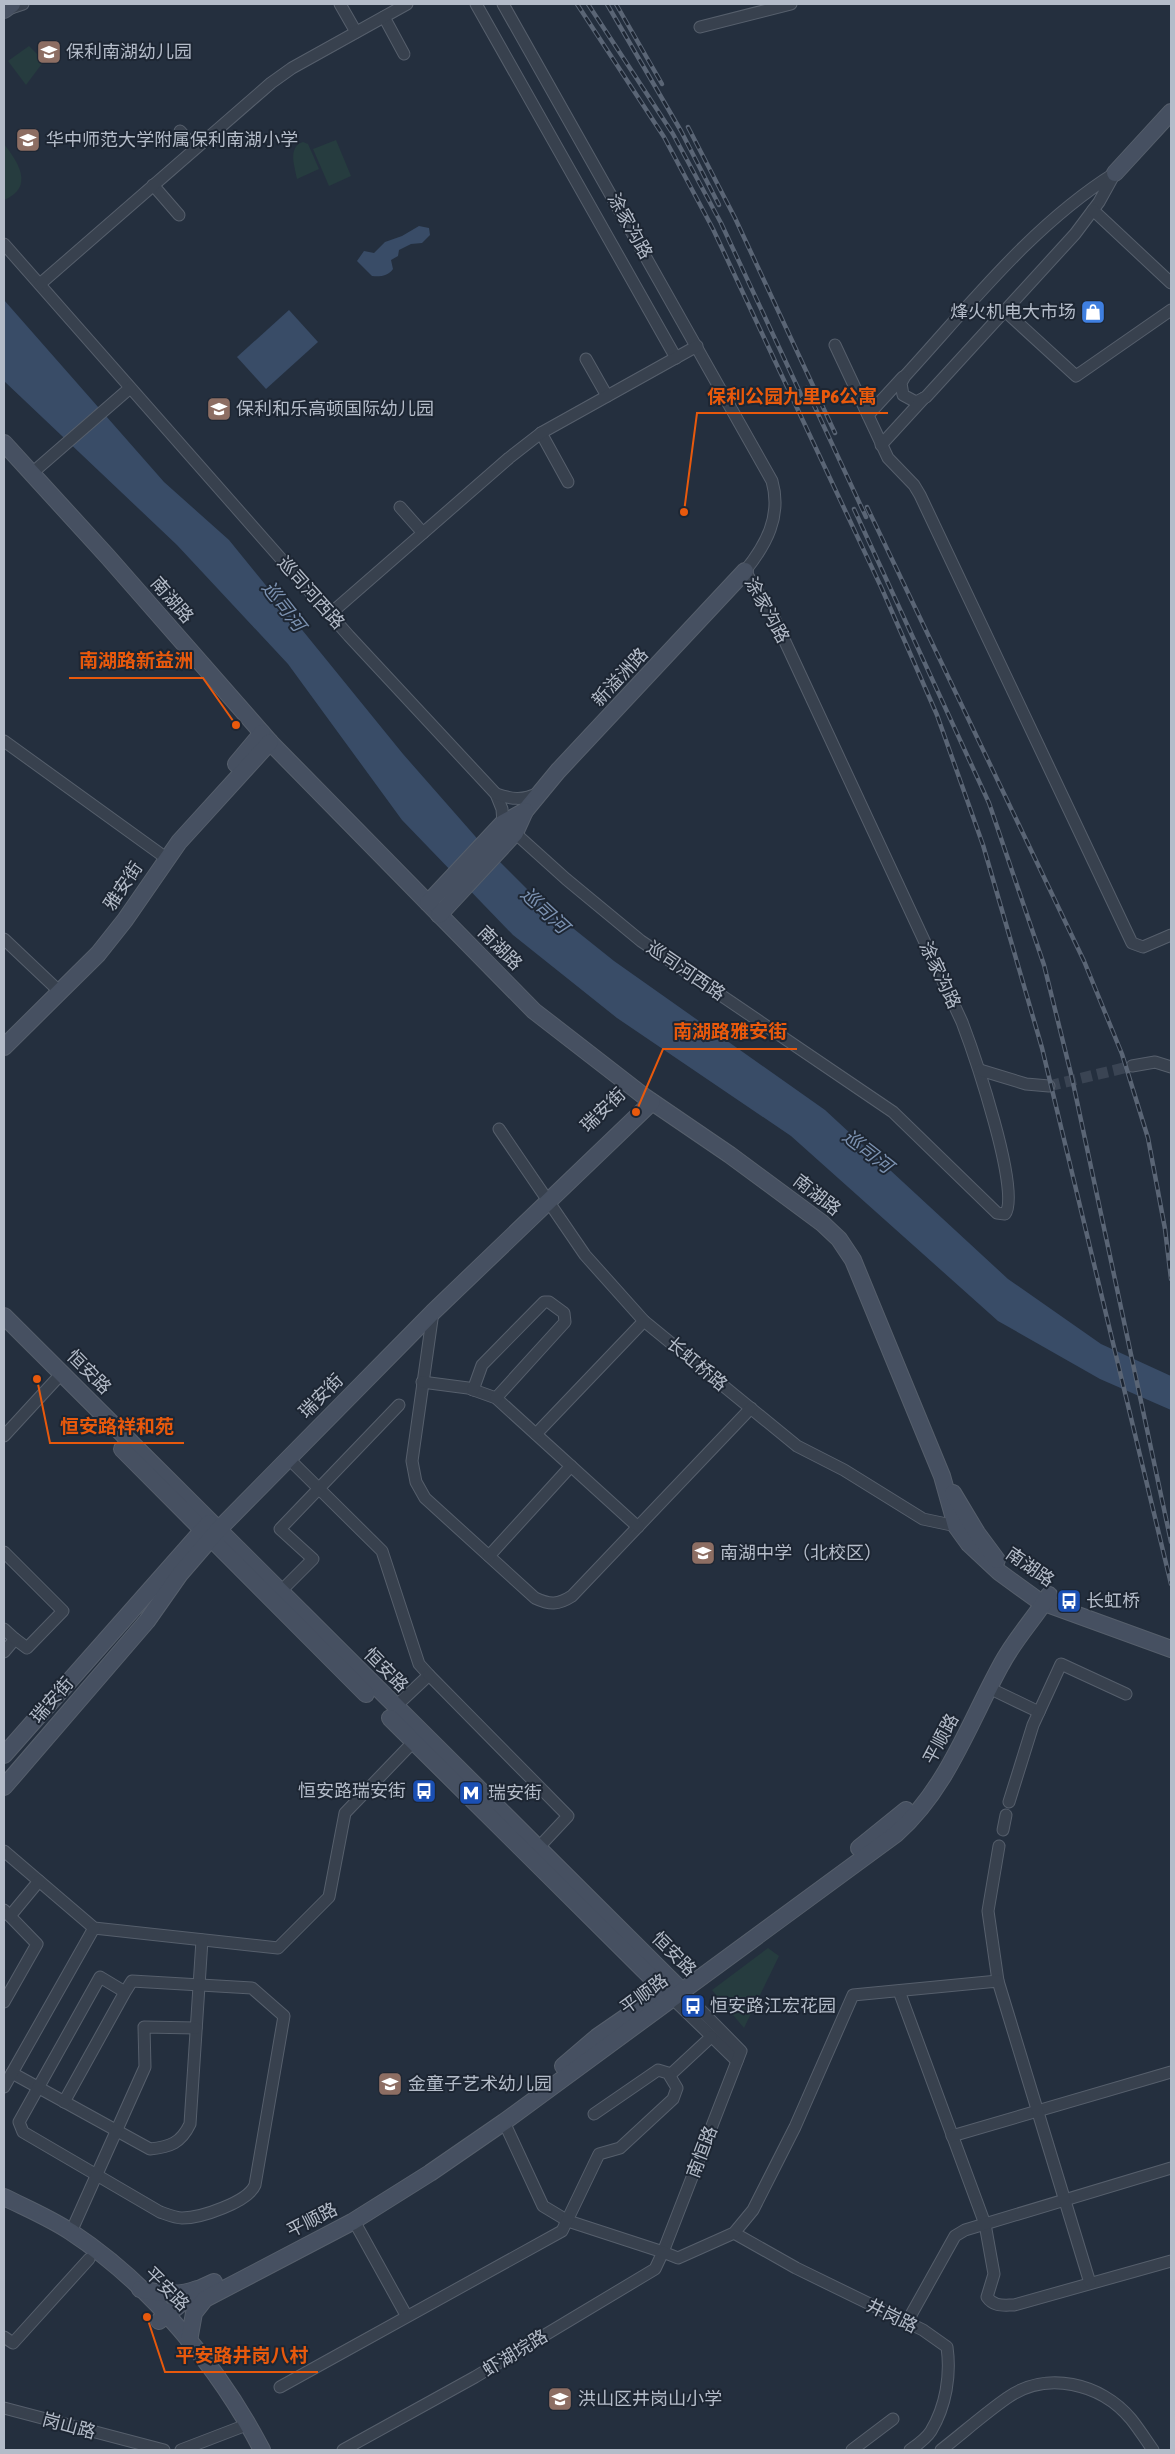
<svg xmlns="http://www.w3.org/2000/svg" width="1175" height="2454" font-family="'Asap Condensed','Noto Sans SC',sans-serif">
<style>
.green{fill:#263c3f}
.water{fill:#394c67}
.lines{fill:none;stroke-linecap:round;stroke-linejoin:round}
.street-tunnel{stroke:#3a4453;stroke-width:11;stroke-dasharray:11 5.5;stroke-linecap:butt}
.street-casing{stroke:#565f6c;stroke-width:13}
.secondary-casing{stroke:#565f6c;stroke-width:18}
.street{stroke:#38414e;stroke-width:11}
.secondary{stroke:#465061;stroke-width:16}
.rail-casing{stroke:#5a6575;stroke-width:4.5}
.rail{stroke:#1d2633;stroke-width:2.5;stroke-dasharray:8;stroke-linecap:butt}
.labels{text-anchor:middle;stroke-width:4;stroke-linejoin:round;paint-order:stroke}
.poi-label{font-size:18px;fill:#b4bcc9;stroke:#1d2633;text-anchor:start}
.street-label{font-size:18px;fill:#b4bcc9;stroke:#1d2633}
.water-label{font-size:19px;font-style:italic;fill:#7c92b1;stroke:#1d2633}
.leader{fill:none;stroke:#e8590c;stroke-width:2}
.callout-dot{fill:#e8590c;stroke:#1d2633;stroke-width:2}
.callout-label{font-size:19px;text-anchor:middle;font-weight:bold;fill:#e8590c;stroke:#1d2633;stroke-width:4;stroke-linejoin:round;paint-order:stroke}
</style>
<rect width="100%" height="100%" fill="#242f3e"/>
<g class="green">
<path d="M29,46L44,61L26,85L8,61Z"/>
<path d="M336,140L351,176L329,186L313,149Z"/>
<path d="M303,142L308,144L319,169L297,179C295,167 287,147 303,142Z"/>
<path d="M4,144C18,162 35,187 4,200Z"/>
<path d="M768,1948L779,1956L744,2028L712,1990Z"/>
</g>
<g class="water">
<path d="M419,226L429,228L430,235L422,243L411,244L399,250L398,256L391,260L393,269C388,276 380,277 372,276L357,261L364,251L374,253L385,242L402,236Z"/>
<path d="M4,300L164,482L229,540L403,754L482,844L539,901L614,961L825,1110L1008,1279L1101,1344L1171,1376V1410L1100,1379L998,1321L791,1136L617,1018L513,935L402,820L288,664L177,545L4,381Z"/>
<path d="M289,310L318,342L266,389L237,357Z"/>
</g>
<g class="lines">
<path class="street-tunnel" d="M1049,1086L1132,1066"/>
<defs>
<g id="street">
<path d="M340,4L356,32"/>
<path d="M476,4L676,358"/>
<path d="M503,4L772,481C782,516 766,545 745,571L775,620L962,1022C973,1051 1022,1193 1005,1214L997,1213L893,1112L641,941L566,879L515,833"/>
<path d="M5,10L23,4"/>
<path d="M384,17L404,54"/>
<path d="M700,27L791,4"/>
<path d="M180,131L195,148"/>
<path d="M1115,173L1099,202L1075,234L926,397L916,402L903,395L901,383L905,376C970,305 1032,225 1115,173Z"/>
<path d="M153,185L179,215"/>
<path d="M1093,210L1171,283"/>
<path d="M4,244L349,636L496,794L502,809L503,823"/>
<path d="M40,284L271,83L292,68L407,4"/>
<path d="M1005,311L1076,376L1171,310"/>
<path d="M835,345L888,458L914,485L920,495L1132,943L1143,947L1171,935"/>
<path d="M586,359L607,396"/>
<path d="M868,415L903,377"/>
<path d="M541,433L568,482"/>
<path d="M881,445L924,398"/>
<path d="M31,474L130,388"/>
<path d="M400,507L423,533"/>
<path d="M330,614L509,458L541,433L697,346"/>
<path d="M4,741L166,858"/>
<path d="M496,794C511,799 523,801 538,793"/>
<path d="M4,939L60,992"/>
<path d="M1132,1066L1155,1062L1171,1067"/>
<path d="M980,1070L1026,1084L1049,1086"/>
<path d="M499,1129L585,1255L644,1321L797,1446L844,1470L923,1519L956,1526"/>
<path d="M433,1312L412,1461L416,1482L425,1498L535,1598C550,1605 558,1605 572,1596L751,1408"/>
<path d="M422,1382L468,1388L496,1398L638,1527"/>
<path d="M473,1390L482,1365L544,1302H549L564,1313L565,1322L496,1398"/>
<path d="M536,1434L644,1321"/>
<path d="M4,1436L62,1373"/>
<path d="M288,1458L382,1551L419,1664L429,1675L395,1707"/>
<path d="M4,1552L63,1611L27,1648L15,1639L4,1652"/>
<path d="M489,1556L571,1466"/>
<path d="M280,1592L313,1559L280,1529L399,1405"/>
<path d="M4,1629L15,1639"/>
<path d="M429,1675L568,1816L538,1848"/>
<path d="M989,1688L1039,1712"/>
<path d="M1009,1802L1033,1725L1061,1664L1126,1694"/>
<path d="M1003,1830L1006,1815"/>
<path d="M4,1851L94,1928L278,1948L329,1897L345,1813L419,1736"/>
<path d="M4,1910L37,1944L4,2002"/>
<path d="M10,1916L39,1881"/>
<path d="M998,1981L988,1911L999,1846"/>
<path d="M899,1991L985,2224L994,2274L987,2297C994,2307 1003,2305 1014,2305L1171,2261"/>
<path d="M672,1998L737,2061"/>
<path d="M12,2073L150,2149C170,2147 181,2143 190,2124L202,1940"/>
<path d="M670,2075L711,2037"/>
<path d="M4,2087L94,1928"/>
<path d="M64,2102L125,1992L132,1981L252,1988L284,2016L255,2185C248,2202 201,2218 182,2218C175,2218 166,2214 160,2212L23,2132L19,2122L100,1977L125,1992"/>
<path d="M504,2122L543,2206L568,2221L663,2252L741,2051L682,1991"/>
<path d="M952,2136L1171,2072"/>
<path d="M354,2221L406,2315"/>
<path d="M71,2232L145,2067L144,2027L196,2028"/>
<path d="M734,2233L796,2268L923,2330L947,2347C951,2375 946,2406 931,2431C926,2439 917,2445 910,2450"/>
<path d="M907,2322L955,2236L965,2230L1171,2168"/>
<path d="M4,2337L13,2343L89,2259"/>
<path d="M280,2387L562,2231L599,2154L620,2148L673,2099L677,2088L668,2073L658,2070L594,2114"/>
<path d="M4,2408L164,2450"/>
<path d="M181,2450L241,2427"/>
<path d="M343,2450L475,2377L655,2269L663,2252L678,2258L734,2233L753,2210L795,2127L853,1995L998,1981L1090,2283"/>
<path d="M852,2450L893,2419"/>
<path d="M941,2450C963,2433 984,2414 1007,2398C1046,2370 1101,2383 1131,2419C1139,2429 1146,2440 1153,2450"/>
</g>
<g id="secondary">
<path d="M4,10L12,4"/>
<path d="M1115,173L1171,112"/>
<path d="M4,443L108,557L270,742L534,1011L645,1097L730,1155L822,1223L839,1239L853,1260L942,1476L956,1526L969,1544L999,1572L1039,1601L1171,1649"/>
<path d="M236,764L262,733"/>
<path d="M525,811L558,771L745,571"/>
<path d="M428,903L503,823L525,811L515,833L439,915"/>
<path d="M4,1047L98,954L125,920L179,842L270,742"/>
<path d="M4,1316L682,1991"/>
<path d="M122,1449L366,1694"/>
<path d="M953,1493L977,1533L997,1560"/>
<path d="M390,1718L671,1997"/>
<path d="M4,1755L209,1523"/>
<path d="M4,1787L147,1621L180,1574L218,1530L433,1312L652,1102"/>
<path d="M859,1848L906,1810"/>
<path d="M563,2066L597,2037L668,1988"/>
<path d="M4,2197C26,2208 50,2218 71,2232C150,2284 219,2367 262,2450"/>
<path d="M140,2289C160,2293 177,2297 197,2289"/>
<path d="M159,2321L201,2288L214,2282"/>
<path d="M189,2341L194,2313L205,2299L352,2222L430,2173L504,2122L896,1834C947,1789 969,1723 1001,1665C1014,1640 1034,1619 1049,1595"/>
</g>
</defs>
<use href="#street" class="street-casing"/>
<use href="#secondary" class="secondary-casing"/>
<use href="#street" class="street"/>
<use href="#secondary" class="secondary"/>
<defs>
<g id="rail">
<path d="M577,4L664,137L713,229L882,589L937,715L983,845L1042,1048L1171,1584"/>
<path d="M588,4L673,134L721,223L804,401"/>
<path d="M607,4L681,131L719,205"/>
<path d="M616,4L662,84"/>
<path d="M688,127L735,218L835,433"/>
<path d="M806,388L866,517"/>
<path d="M867,507L1084,961L1122,1054L1148,1138L1165,1229L1171,1279"/>
<path d="M854,509L989,803L1044,965L1072,1078L1171,1542"/>
</g>
</defs>
<use href="#rail" class="rail-casing"/>
<use href="#rail" class="rail"/>
</g>
<defs>
<symbol id="school-square" viewBox="-11 -11 22 22"><rect x="-9" y="-9" width="18" height="18" rx="4" fill="#8d6e63" stroke="#1d2633"/><path d="M0-5L7-2L0 1L-7-2ZM-4 1L0 2.5L4 1V4Q0 6-4 4Z" fill="#fff"/></symbol>
<symbol id="shop-square" viewBox="-11 -11 22 22"><rect x="-9" y="-9" width="18" height="18" rx="4" fill="#3f7fe0" stroke="#1d2633"/><path d="M-5-2.5h2.3a2.7 3.5 0 0 1 5.4 0H5L5.5 6h-11ZM-1.5-2.5h3a1.5 2.3 0 0 0-3 0Z" fill="#fff"/></symbol>
<symbol id="bus-square" viewBox="-11 -11 22 22"><rect x="-9" y="-9" width="18" height="18" rx="4" fill="#1a4fb4" stroke="#1d2633"/><path d="M-5-6H5V4H4V6H2V4H-2V6H-4V4H-5ZM-3.5-4V0h7V-4ZM-3.5 1.2v1.5H-2V1.2ZM2 1.2v1.5H3.5V1.2Z" fill="#fff"/></symbol>
<symbol id="metro-square" viewBox="-11 -11 22 22"><rect x="-9" y="-9" width="18" height="18" rx="4" fill="#1a4fb4" stroke="#1d2633"/><path d="M-5.5 5V-5H-3L0 0L3-5H5.5V5H3V-.5L0 4L-3-.5V5Z" fill="#fff"/></symbol>
</defs>
<g fill-rule="evenodd">
<use href="#school-square" x="35" y="38" width="28" height="28"/>
<use href="#school-square" x="14" y="126" width="28" height="28"/>
<use href="#shop-square" x="1079" y="298" width="28" height="28"/>
<use href="#school-square" x="205" y="395" width="28" height="28"/>
<use href="#school-square" x="689" y="1539" width="28" height="28"/>
<use href="#bus-square" x="1055" y="1587" width="28" height="28"/>
<use href="#bus-square" x="410" y="1777" width="28" height="28"/>
<use href="#metro-square" x="457" y="1779" width="28" height="28"/>
<use href="#bus-square" x="679" y="1992" width="28" height="28"/>
<use href="#school-square" x="376" y="2070" width="28" height="28"/>
<use href="#school-square" x="546" y="2385" width="28" height="28"/>
</g>
<g class="labels">
<g class="poi-label">
<text x="66" y="58">保利南湖幼儿园</text>
<text x="46" y="146">华中师范大学附属保利南湖小学</text>
<text x="1076" y="318" text-anchor="end">烽火机电大市场</text>
<text x="236" y="415">保利和乐高顿国际幼儿园</text>
<text x="720" y="1559">南湖中学（北校区）</text>
<text x="1086" y="1607">长虹桥</text>
<text x="406" y="1797" text-anchor="end">恒安路瑞安街</text>
<text x="488" y="1799">瑞安街</text>
<text x="710" y="2012">恒安路江宏花园</text>
<text x="408" y="2090">金童子艺术幼儿园</text>
<text x="578" y="2405">洪山区井岗山小学</text>
</g>
<g class="street-label">
<text transform="translate(630 226) rotate(61)" y="6">涂家沟路</text>
<text transform="translate(311 593) rotate(48)" y="6">巡司河西路</text>
<text transform="translate(172 600) rotate(49)" y="6">南湖路</text>
<text transform="translate(767 610) rotate(61)" y="6">涂家沟路</text>
<text transform="translate(620 677) rotate(-47)" y="6">新溢洲路</text>
<text transform="translate(123 886) rotate(-56)" y="6">雅安街</text>
<text transform="translate(500 948) rotate(45)" y="6">南湖路</text>
<text transform="translate(686 971) rotate(34)" y="6">巡司河西路</text>
<text transform="translate(940 975) rotate(65)" y="6">涂家沟路</text>
<text transform="translate(603 1110) rotate(-44)" y="6">瑞安街</text>
<text transform="translate(817 1195) rotate(38)" y="6">南湖路</text>
<text transform="translate(697 1364) rotate(40)" y="6">长虹桥路</text>
<text transform="translate(89 1372) rotate(45)" y="6">恒安路</text>
<text transform="translate(321 1396) rotate(-45)" y="6">瑞安街</text>
<text transform="translate(1030 1567) rotate(35)" y="6">南湖路</text>
<text transform="translate(386 1670) rotate(45)" y="6">恒安路</text>
<text transform="translate(52 1700) rotate(-49)" y="6">瑞安街</text>
<text transform="translate(941 1739) rotate(-62)" y="6">平顺路</text>
<text transform="translate(674 1954) rotate(45)" y="6">恒安路</text>
<text transform="translate(644 1994) rotate(-36)" y="6">平顺路</text>
<text transform="translate(702 2152) rotate(-69)" y="6">南恒路</text>
<text transform="translate(312 2220) rotate(-27)" y="6">平顺路</text>
<text transform="translate(167 2289) rotate(45)" y="6">平安路</text>
<text transform="translate(892 2316) rotate(26)" y="6">井岗路</text>
<text transform="translate(515 2353) rotate(-31)" y="6">虾湖垸路</text>
<text transform="translate(69 2426) rotate(15)" y="6">岗山路</text>
</g>
<g class="water-label">
<text transform="translate(284 606) rotate(52)" y="7">巡司河</text>
<text transform="translate(545 910) rotate(43)" y="7">巡司河</text>
<text transform="translate(868 1151) rotate(38)" y="7">巡司河</text>
</g>
</g>
<path class="leader" d="M684 512L697 413H888M236 725L203 678H69M636 1112L663 1049H797M37 1379L50 1443H184M147 2317L165 2372H318"/>
<g class="callout-dot">
<circle cx="684" cy="512" r="5"/>
<circle cx="236" cy="725" r="5"/>
<circle cx="636" cy="1112" r="5"/>
<circle cx="37" cy="1379" r="5"/>
<circle cx="147" cy="2317" r="5"/>
</g>
<g class="callout-label">
<text x="792" y="403">保利公园九里P6公寓</text>
<text x="136" y="667">南湖路新益洲</text>
<text x="730" y="1038">南湖路雅安街</text>
<text x="117" y="1433">恒安路祥和苑</text>
<text x="242" y="2362">平安路井岗八村</text>
</g>
<rect width="1175" height="2454" fill="none" stroke="#b4bcc9" stroke-width="10"/>
</svg>
